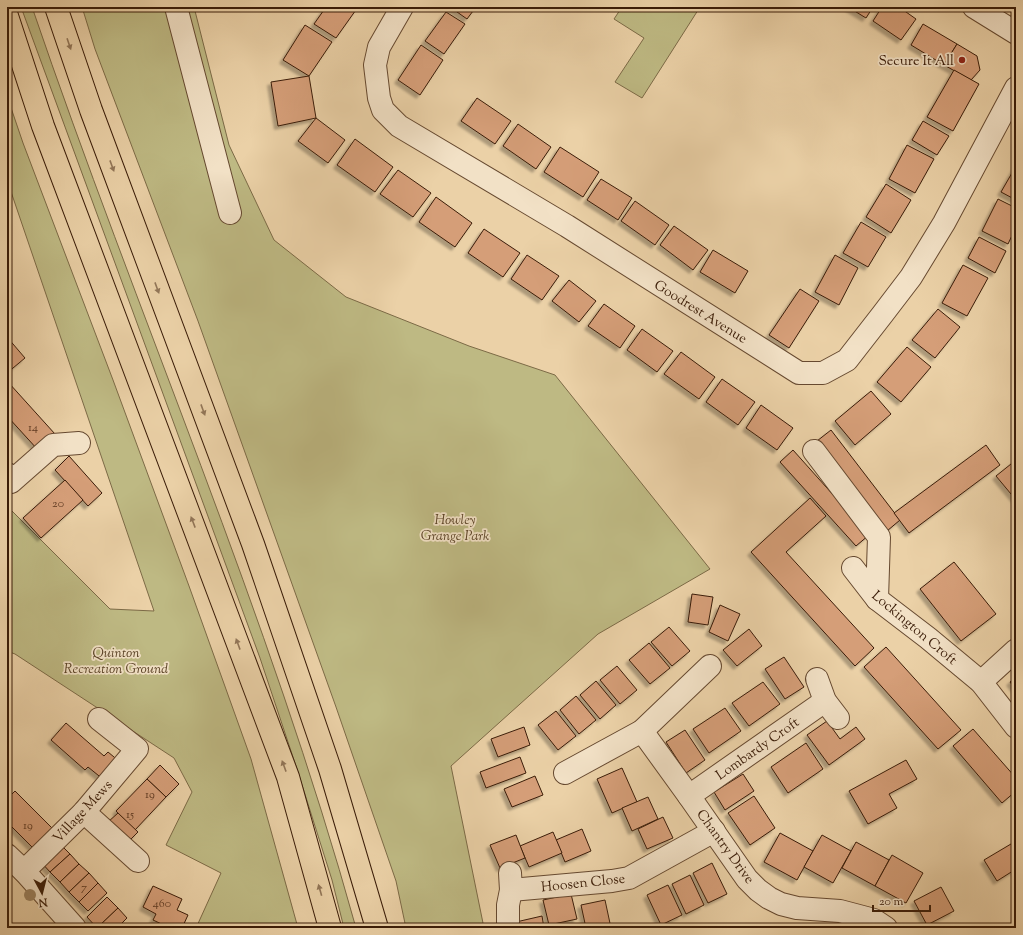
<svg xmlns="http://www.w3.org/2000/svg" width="1023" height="935" font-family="'Sorts Mill Goudy',serif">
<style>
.green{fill:#beb983;stroke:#7c6a46}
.building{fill:#d59e78;stroke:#3a1c08;filter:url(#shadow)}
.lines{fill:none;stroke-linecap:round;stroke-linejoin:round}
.minor-casing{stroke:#664930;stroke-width:24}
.highway-casing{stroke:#3a1c08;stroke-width:24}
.minor{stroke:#f2e1c6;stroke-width:22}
.highway{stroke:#ebd1a7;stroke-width:22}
.tree{fill:#9c8361}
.oneway{fill:#927658}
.poi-dot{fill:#8f2418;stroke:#f2e1c6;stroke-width:1.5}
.labels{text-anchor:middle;stroke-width:3.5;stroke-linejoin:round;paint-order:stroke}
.number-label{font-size:12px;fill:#613c24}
.poi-label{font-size:14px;fill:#3a1c08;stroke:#f2e1c6;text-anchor:end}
.street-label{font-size:14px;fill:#3a1c08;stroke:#f2e1c6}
.park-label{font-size:14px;font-style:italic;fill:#5b4327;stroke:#f2e1c6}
</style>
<defs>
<filter id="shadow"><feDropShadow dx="-3.5" dy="3.5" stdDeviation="1" flood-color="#0004"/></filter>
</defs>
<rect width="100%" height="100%" fill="#ebd1a7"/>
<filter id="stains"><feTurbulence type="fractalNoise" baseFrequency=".005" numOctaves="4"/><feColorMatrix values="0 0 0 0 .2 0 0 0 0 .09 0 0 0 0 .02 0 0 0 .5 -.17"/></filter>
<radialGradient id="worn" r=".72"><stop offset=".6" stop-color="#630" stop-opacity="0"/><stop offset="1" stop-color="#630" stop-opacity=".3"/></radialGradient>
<g class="green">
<path d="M21,7H32C137,315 269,614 356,928H344L332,880L297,769L260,658Z"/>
<path d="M82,7H194L229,145L274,240L346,297L469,346L555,375L710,569L598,634L451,766L484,928H406L396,881L336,707L198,321L95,49Z"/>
<path d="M622,7H700L642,98L615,82L644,38L614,19Z"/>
<path d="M7,96L23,143L113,380L189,586L251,759L298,928H196L221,873L166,845L192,792L174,758L15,654L7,651V506L110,609L154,611L7,180Z"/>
</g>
<g class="building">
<path d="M326,7H358L336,38L314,24Z"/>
<path d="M450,7H476L467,19Z"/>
<path d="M848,7H873L866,18Z"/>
<path d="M882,7H899L916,19L901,40L873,21Z"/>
<path d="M446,12L465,24L444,54L425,41Z"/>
<path d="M923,24L957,44L944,65L911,45Z"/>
<path d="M305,25L332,42L309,76L283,60Z"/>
<path d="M957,44L977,56L980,70L971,80L944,65Z"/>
<path d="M421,45L443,60L420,95L398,80Z"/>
<path d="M954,70L979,84L953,131L927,117Z"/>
<path d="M309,76L316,118L278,126L271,82Z"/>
<path d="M477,98L511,121L495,144L461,121Z"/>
<path d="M316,118L345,140L328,163L298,141Z"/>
<path d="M923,121L949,136L937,155L912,140Z"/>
<path d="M518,124L551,147L536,169L503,146Z"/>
<path d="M355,139L393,167L375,192L337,165Z"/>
<path d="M907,145L934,159L915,193L889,179Z"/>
<path d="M560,147L599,172L583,197L544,172Z"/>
<path d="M1016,166V200L1001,192Z"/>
<path d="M398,170L431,193L413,217L380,194Z"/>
<path d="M601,179L632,198L618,220L587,200Z"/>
<path d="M886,184L911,200L891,233L866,217Z"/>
<path d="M436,197L472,223L455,247L419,222Z"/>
<path d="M998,199L1016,208V227L1008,244L982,231Z"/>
<path d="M635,201L669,225L655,245L621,221Z"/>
<path d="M861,222L886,237L868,267L843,253Z"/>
<path d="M674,226L708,250L693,270L660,245Z"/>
<path d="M484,229L520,253L503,277L468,253Z"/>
<path d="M979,237L1006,251L995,273L968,258Z"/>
<path d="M713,250L748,271L735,293L700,272Z"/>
<path d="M527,255L559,276L542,300L511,279Z"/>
<path d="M835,255L858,268L839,305L815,292Z"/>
<path d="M963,265L988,278L967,316L942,303Z"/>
<path d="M569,280L596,301L579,322L552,301Z"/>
<path d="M800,289L819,301L789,348L769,335Z"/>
<path d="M604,304L635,326L620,348L588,326Z"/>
<path d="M938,309L960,327L935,358L912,340Z"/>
<path d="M642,329L673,351L657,372L627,350Z"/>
<path d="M7,337L25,358L7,373Z"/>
<path d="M907,347L931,367L901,402L877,382Z"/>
<path d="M681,352L715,377L699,399L664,374Z"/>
<path d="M722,379L755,402L738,425L706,402Z"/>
<path d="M8,382L55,434L38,450L7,416V383Z"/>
<path d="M871,391L891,414L855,445L835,421Z"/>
<path d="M761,405L793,428L777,450L746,428Z"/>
<path d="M831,430L900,520L887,531L817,441Z"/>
<path d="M986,445L1000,465L909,533L894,513Z"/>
<path d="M793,450L869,535L856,546L780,462Z"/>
<path d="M69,456L102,493L88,506L55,470Z"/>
<path d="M1016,460V500L996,476Z"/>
<path d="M65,480L83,500L41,538L23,518Z"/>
<path d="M810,498L826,516L786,552L874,648L855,666L751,552Z"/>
<path d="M954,562L996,614L961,641L920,589Z"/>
<path d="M692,594L713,597L708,625L688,622Z"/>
<path d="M720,605L740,614L728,641L709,632Z"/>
<path d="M669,627L690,651L672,666L651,642Z"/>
<path d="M749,629L762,646L737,666L723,650Z"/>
<path d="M649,643L670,668L650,684L629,660Z"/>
<path d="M886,647L961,730L938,749L864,667Z"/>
<path d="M784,657L804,687L785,699L765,669Z"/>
<path d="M617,666L637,690L620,704L600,680Z"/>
<path d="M1016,677V690L1010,682Z"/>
<path d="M596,681L616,705L600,719L580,695Z"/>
<path d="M763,682L780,704L749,726L732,703Z"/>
<path d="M576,696L596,720L579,734L560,710Z"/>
<path d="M725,708L741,731L709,753L693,729Z"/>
<path d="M556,711L576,736L558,750L538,725Z"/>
<path d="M827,721L840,739L856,727L865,739L829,765L807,735Z"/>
<path d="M66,723L104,756L108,752L120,762L104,780L88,767L85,770L51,740Z"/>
<path d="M524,727L530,745L498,757L491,739Z"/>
<path d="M973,729L1016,778V791L1002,803L953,746Z"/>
<path d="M685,730L705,760L686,773L666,742Z"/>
<path d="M806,743L823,769L788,793L771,767Z"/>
<path d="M520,757L526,773L486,788L480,772Z"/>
<path d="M906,760L917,779L889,794L897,808L868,824L849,791Z"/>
<path d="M160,765L179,784L166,797L147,779Z"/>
<path d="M622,768L637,802L612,813L597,779Z"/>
<path d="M743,774L754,791L725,810L714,792Z"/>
<path d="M535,776L543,795L512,807L504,789Z"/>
<path d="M147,779L166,797L135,830L116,811Z"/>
<path d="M15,791L53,829L33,848L7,822V799Z"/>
<path d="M754,796L775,828L750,845L728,813Z"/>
<path d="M648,797L658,819L632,831L622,808Z"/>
<path d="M118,813L138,832L128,842L108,822Z"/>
<path d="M663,817L673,838L647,849L638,829Z"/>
<path d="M582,829L591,851L565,862L556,840Z"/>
<path d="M553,832L562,853L529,867L520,846Z"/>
<path d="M780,833L813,851L797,880L764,862Z"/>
<path d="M516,835L525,858L500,868L490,845Z"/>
<path d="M822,835L851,851L833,883L804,867Z"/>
<path d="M1016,841V869L997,881L984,860Z"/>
<path d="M856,842L889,860L875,886L842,868Z"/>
<path d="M60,844L70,854L50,872L41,862Z"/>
<path d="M70,854L79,864L60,882L50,872Z"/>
<path d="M892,855L923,873L906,903L875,886Z"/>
<path d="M712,863L727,894L708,903L693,873Z"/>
<path d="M79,864L89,873L69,892L60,882Z"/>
<path d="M89,873L98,883L79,902L69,892Z"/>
<path d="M690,875L704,905L686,914L672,884Z"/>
<path d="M98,883L107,893L88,911L79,902Z"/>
<path d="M668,885L682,915L661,925L647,895Z"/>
<path d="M153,886L182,899L177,910L188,915L182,928H170L153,920L156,914L143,907Z"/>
<path d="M941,887L954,911L927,925L914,901Z"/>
<path d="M571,894L577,919L549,925L543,900Z"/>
<path d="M107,897L118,908L97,928L87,917Z"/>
<path d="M605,900L611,928H586L581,905Z"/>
<path d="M118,908L127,918L117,928H97Z"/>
<path d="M542,916L544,928H517L516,922Z"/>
</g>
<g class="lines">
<defs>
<g id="minor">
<path d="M176,7L230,213"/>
<path d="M402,7L379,47L375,65L379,98L383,110L399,126L567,226L799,373H823L847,360L882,315L911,277L944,223L1016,88"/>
<path d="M974,7L1016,33"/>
<path d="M814,451L879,537L877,599"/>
<path d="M7,474L11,482L53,445L79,443"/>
<path d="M853,568L877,599L928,638L981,682L1016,727"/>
<path d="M817,679L825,701L838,718"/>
<path d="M981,682L1016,650"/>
<path d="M642,731L689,796L747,879L758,890L769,898L781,904L797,908L840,911L874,920L886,928"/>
<path d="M565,773L642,731L710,666"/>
<path d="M689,796L825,701"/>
<path d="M84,812L138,861"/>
<path d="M7,855L24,871L75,928"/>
<path d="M24,871L84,812L137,749L99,719"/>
<path d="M511,890L612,881L629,878L714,831"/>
<path d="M508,922V905L511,890L510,873"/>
</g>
<g id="highway">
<path d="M56,7L91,110L253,544L330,769L377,928"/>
<path d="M7,16L43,126L288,777L330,928"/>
</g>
</defs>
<use href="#minor" class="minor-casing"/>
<use href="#highway" class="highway-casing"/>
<use href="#minor" class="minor"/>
<use href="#highway" class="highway"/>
</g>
<circle class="tree" cx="30" cy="895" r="6"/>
<defs><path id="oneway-solid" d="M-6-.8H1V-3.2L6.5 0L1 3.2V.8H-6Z"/></defs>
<g class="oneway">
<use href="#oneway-solid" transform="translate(69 44) rotate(71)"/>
<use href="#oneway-solid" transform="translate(112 166) rotate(70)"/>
<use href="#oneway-solid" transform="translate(157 288) rotate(70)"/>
<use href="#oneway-solid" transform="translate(203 410) rotate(70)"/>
<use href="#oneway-solid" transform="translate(193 522) rotate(-111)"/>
<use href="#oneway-solid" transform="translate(238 644) rotate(-110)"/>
<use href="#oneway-solid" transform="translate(284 766) rotate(-110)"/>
<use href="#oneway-solid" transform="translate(320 890) rotate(-106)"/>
</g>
<circle class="poi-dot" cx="962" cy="60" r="4"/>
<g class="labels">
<g class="number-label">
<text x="33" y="431">14</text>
<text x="58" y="507">20</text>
<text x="150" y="798">19</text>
<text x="130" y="818">15</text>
<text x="28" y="829">19</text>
<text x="84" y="891">7</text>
<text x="162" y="907">460</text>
</g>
<g class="poi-label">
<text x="954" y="65">Secure It All</text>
</g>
<g class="street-label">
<text transform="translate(701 311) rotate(32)" y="5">Goodrest Avenue</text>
<text transform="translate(915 627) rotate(40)" y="5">Lockington Croft</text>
<text transform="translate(757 748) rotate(-35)" y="5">Lombardy Croft</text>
<text transform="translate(82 811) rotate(-47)" y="5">Village Mews</text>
<text transform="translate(726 846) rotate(54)" y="5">Chantry Drive</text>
<text transform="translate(583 882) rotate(-6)" y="5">Hoosen Close</text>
</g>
<g class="park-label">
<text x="455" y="524">Howley<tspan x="455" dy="16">Grange Park</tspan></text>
<text x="116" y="657">Quinton<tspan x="116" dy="16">Recreation Ground</tspan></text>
</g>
</g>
<rect width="1023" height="935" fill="none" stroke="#ebd1a7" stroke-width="24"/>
<rect x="8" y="8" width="1007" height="919" fill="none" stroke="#3a1c08" stroke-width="2"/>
<rect x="12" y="12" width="999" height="911" fill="none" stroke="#3a1c08"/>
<g transform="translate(42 893) rotate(173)" stroke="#f2e1c6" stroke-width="3" paint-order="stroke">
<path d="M0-3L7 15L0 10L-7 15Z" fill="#3a1c08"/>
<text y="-6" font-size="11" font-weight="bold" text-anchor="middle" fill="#3a1c08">N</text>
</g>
<path d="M873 905v6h57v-6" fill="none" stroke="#3a1c08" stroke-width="2"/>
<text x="879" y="905" font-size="12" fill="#3a1c08" stroke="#f2e1c6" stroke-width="3" paint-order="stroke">20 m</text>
<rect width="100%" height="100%" filter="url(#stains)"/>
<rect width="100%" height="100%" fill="url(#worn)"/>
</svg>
